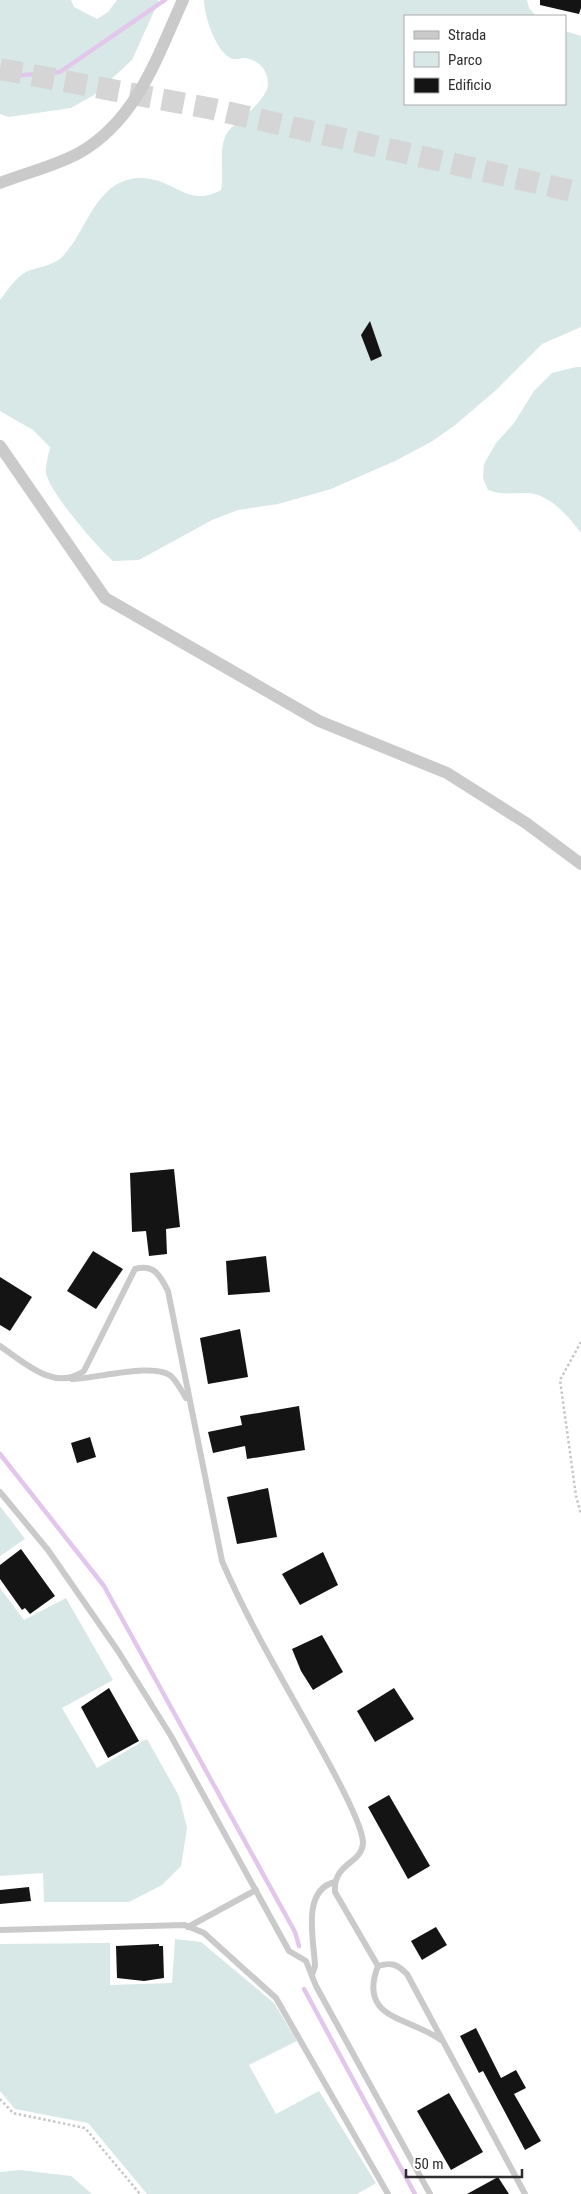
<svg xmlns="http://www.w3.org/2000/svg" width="581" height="2194" font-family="'Roboto Condensed',sans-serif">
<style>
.green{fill:#d8e8e6}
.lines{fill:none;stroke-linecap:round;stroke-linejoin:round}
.stream{stroke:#e3c6ec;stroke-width:4.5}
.building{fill:#141414}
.motorway-tunnel{stroke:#d5d5d5;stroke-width:22;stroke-dasharray:22 11;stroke-linecap:butt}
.path{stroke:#c7c7c7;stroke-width:2.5;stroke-dasharray:2.5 2.5;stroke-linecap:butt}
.service{stroke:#cacaca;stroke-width:6}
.minor{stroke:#cacaca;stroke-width:12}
</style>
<rect width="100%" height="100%" fill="#fff"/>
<g class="green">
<path d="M0,0H71L74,7L97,19L108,12L117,0H159L132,60L94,95L71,108L9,117L0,114Z"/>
<path d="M204,0H527L529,8L536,16H405V104H565V31L581,36V327L542,344L495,391L454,426L431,442L395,461L331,489L278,504L238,510L212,520L139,560L113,561C98,548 49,492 46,473C45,465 49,454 50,447L33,430L0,411V300C7,291 15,278 26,272C37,267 52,266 61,258C87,234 94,180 139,178C174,177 187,209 221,190C225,172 216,142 231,128C241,119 269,98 268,83C267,69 259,60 244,58C241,58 236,60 233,59C216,54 204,15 204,0Z"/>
<path d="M576,367H581V533C568,516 549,493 526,493C511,493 502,495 488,490L483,478L484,464L496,443L514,423L534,391L552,373Z"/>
<path d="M0,1506L25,1539L0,1556Z"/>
<path d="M0,1588L24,1620L66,1598L113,1680L62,1708L97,1768L147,1739L179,1796L187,1828L181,1866L162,1885L129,1902H44L43,1873L0,1876Z"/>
<path d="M175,1939L201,1942L274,2003L297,2041L249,2065L276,2114L319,2091L376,2183L357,2194H147L88,2123L15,2109L0,2091V1944L110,1943V1985L172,1983Z"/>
<path d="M20,2170L71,2176L92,2194H0V2172Z"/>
</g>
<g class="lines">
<g class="stream">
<path d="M0,77L60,72L165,0"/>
<path d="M0,1454L104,1586L295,1932L299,1946"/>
<path d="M304,1989L415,2194"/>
</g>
</g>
<g class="building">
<path d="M540,0H581V8L579,14L540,5Z"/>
<path d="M370,321L382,356L371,361L361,335Z"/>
<path d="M174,1169L180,1227L166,1229L167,1254L149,1256L146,1231L132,1232L130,1173Z"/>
<path d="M93,1251L123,1269L96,1309L67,1291Z"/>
<path d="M266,1256L270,1292L228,1295L226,1261Z"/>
<path d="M0,1277L32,1297L10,1331L0,1325Z"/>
<path d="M240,1329L248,1377L208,1384L200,1338Z"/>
<path d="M299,1406L305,1450L247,1459L245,1446L213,1453L208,1432L242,1425L240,1416Z"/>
<path d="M90,1437L96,1457L77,1463L71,1443Z"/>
<path d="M268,1488L277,1537L237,1544L227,1497Z"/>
<path d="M21,1549L55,1596L30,1614L25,1608L22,1610L0,1579V1565Z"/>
<path d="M323,1552L338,1585L300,1605L282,1574Z"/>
<path d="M322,1635L343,1672L313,1690L301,1671L292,1649Z"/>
<path d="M109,1688L139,1741L108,1758L81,1707Z"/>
<path d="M394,1688L414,1719L375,1742L357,1711Z"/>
<path d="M389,1795L430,1866L408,1879L368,1807Z"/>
<path d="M29,1887L31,1901L0,1904V1890Z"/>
<path d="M436,1927L447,1945L422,1960L411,1941Z"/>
<path d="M159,1944V1946H163L164,1978L144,1981L117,1978L116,1946Z"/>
<path d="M476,2028L501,2078L516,2070L526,2088L514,2094L541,2141L525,2150L483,2071L479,2073L460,2036Z"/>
<path d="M449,2093L483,2152L451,2170L417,2111Z"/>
<path d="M498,2177L509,2194H467Z"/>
</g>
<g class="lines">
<path class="motorway-tunnel" d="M0,69L213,109L581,193"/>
<g class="path">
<path d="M581,1342L560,1380L576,1496L581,1514"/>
<path d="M0,2099L13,2113L85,2128L140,2194"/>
</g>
<g class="service">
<path d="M0,1346C25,1363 55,1392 84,1371L135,1269C154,1264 160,1275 168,1291L222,1561C250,1626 287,1687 321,1749C331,1767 362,1824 363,1842C363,1864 333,1862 335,1892L378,1966"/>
<path d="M72,1379C95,1379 154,1362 171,1376C177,1382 182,1391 186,1398"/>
<path d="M0,1492L48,1550L118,1651L171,1736L289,1951L306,1961L316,1986L430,2194"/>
<path d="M188,1927L256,1890"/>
<path d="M0,1930L185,1925L204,1933L276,1998L388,2194"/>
<path d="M312,1975L315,1966C314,1940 301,1890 335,1882"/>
<path d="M441,2040C410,2017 357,2020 378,1966C391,1962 397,1964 407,1974L525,2194"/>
</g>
<g class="minor">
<path d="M0,183C26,173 55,166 79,153C137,120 157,57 183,0"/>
<path d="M0,446L105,598L319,721L447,773L526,823L581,864"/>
</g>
</g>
<rect x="404" y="15" width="162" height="90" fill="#ffffff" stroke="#ababab"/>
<rect x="414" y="31" width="25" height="8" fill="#cacaca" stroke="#ababab"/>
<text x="448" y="40" font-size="15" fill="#2d2d2d">Strada</text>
<rect x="414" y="52" width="25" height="15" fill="#d8e8e6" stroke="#ababab"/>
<text x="448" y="65" font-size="15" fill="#2d2d2d">Parco</text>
<rect x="414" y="78" width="25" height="15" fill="#141414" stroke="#ababab"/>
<text x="448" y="90" font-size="15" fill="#2d2d2d">Edificio</text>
<path d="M406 2169v8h116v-8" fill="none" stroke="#2d2d2d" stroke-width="2.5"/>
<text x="414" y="2169" font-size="15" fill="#2d2d2d" stroke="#ffffff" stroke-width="4" paint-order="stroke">50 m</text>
</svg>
